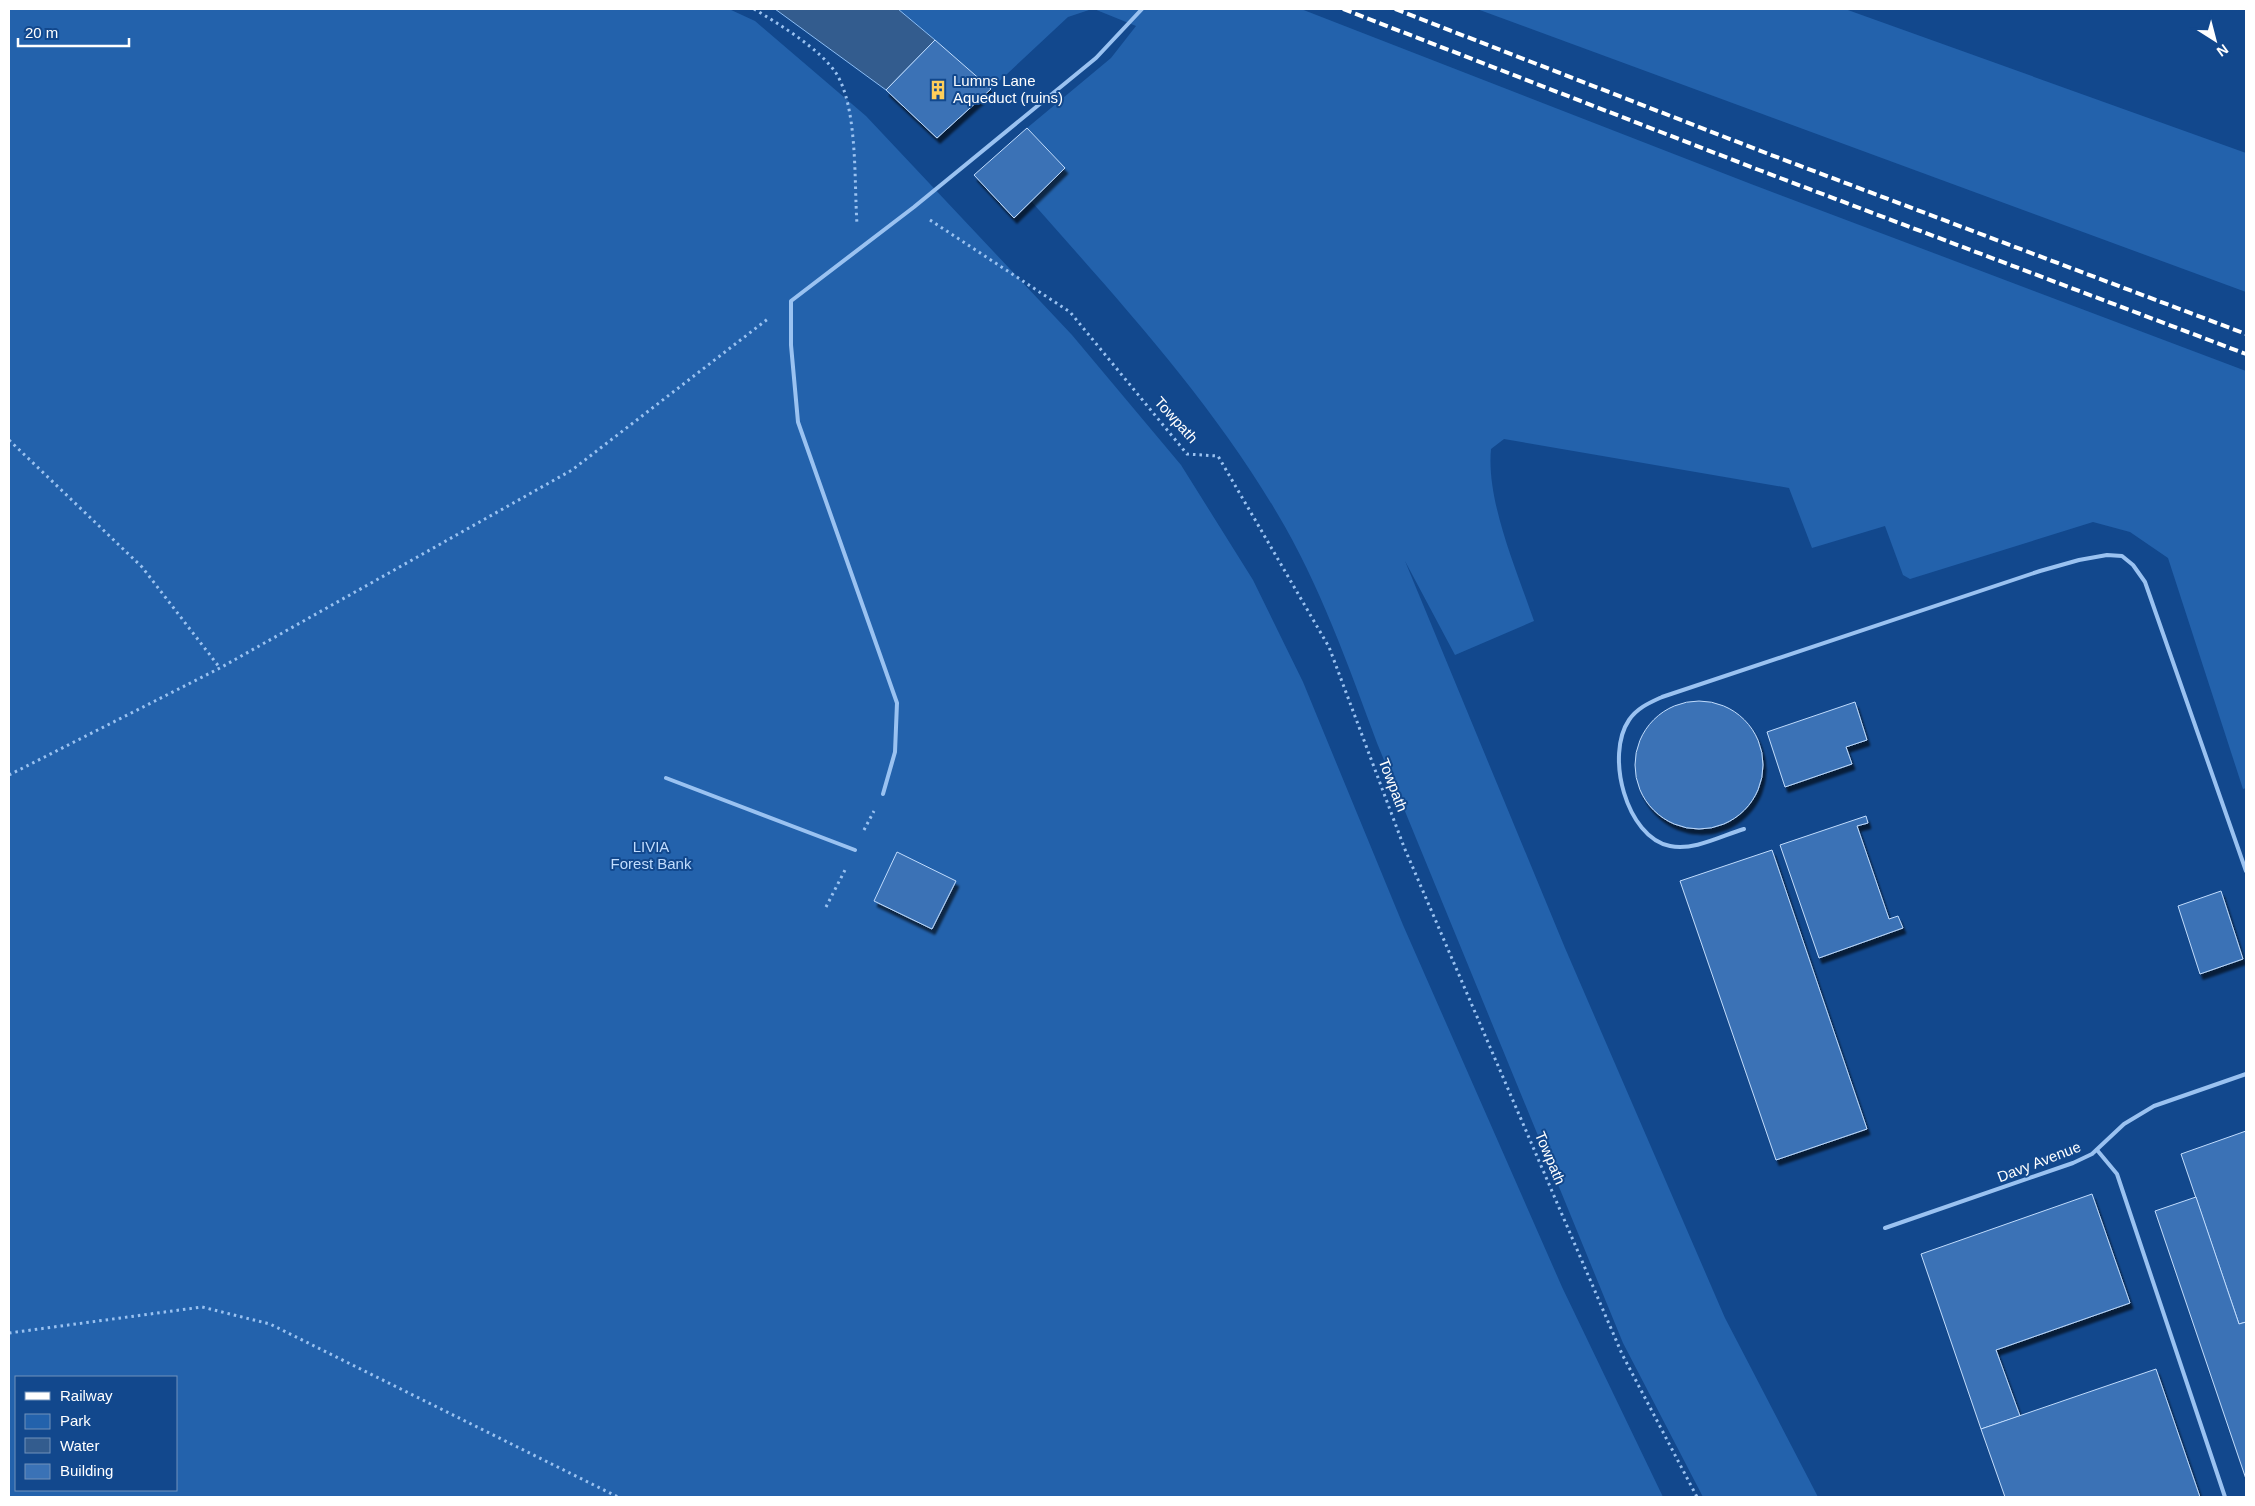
<svg xmlns="http://www.w3.org/2000/svg" width="2255" height="1506" font-family="Helvetica,sans-serif">
<style>
.green{fill:#2362ac;fill-rule:evenodd}
.water{fill:#335c8e;stroke:#8bbdf5}
.building{fill:#3a72b6;stroke:#c1dcfd;filter:url(#shadow)}
.lines{fill:none;stroke-linecap:round;stroke-linejoin:round}
.path{stroke:#9ac2f1;stroke-width:3;stroke-dasharray:2.5 4;stroke-linecap:butt}
.lane{stroke:#9ac2f1;stroke-width:4}
.rail{stroke:#fff;stroke-width:4;stroke-dasharray:9 4;stroke-linecap:butt}
.labels{text-anchor:middle;stroke-width:4;stroke-linejoin:round;paint-order:stroke}
.poi-label{font-size:15px;fill:#fff;stroke:#12488d;text-anchor:start}
.street-label{font-size:15px;fill:#fff;stroke:#12488d}
.park-label{font-size:15px;fill:#c1dcfd;stroke:#12488d}
</style>
<defs>
<filter id="shadow"><feDropShadow dx="3" dy="5.5" stdDeviation="1" flood-color="#0009"/></filter>
</defs>
<rect width="100%" height="100%" fill="#12488d"/>
<g class="green">
<path d="M9,9H729L755,21L866,116L1072,335L1181,465L1253,580L1303,682L1403,925L1562,1287L1663,1497H9ZM16,1377H176V1490H16Z"/>
<path d="M898,9H1092L1068,17L991,89Z"/>
<path d="M1094,9H1301L1751,184L2246,371V788L2243,789L2168,558L2130,532L2093,522L1910,579L1903,575L1885,526L1812,548L1789,488L1504,439L1491,449C1486,501 1517,571 1534,621L1455,655L1405,561L1565,948L1725,1318L1818,1497H1703L1623,1343L1377,743C1348,665 1320,585 1277,513C1209,398 1119,301 1031,201L1065,168L1027,128L1111,58L1136,26Z"/>
<path d="M1477,9H1845L2246,153V292Z"/>
</g>
<path class="water" d="M775,9H898L935,40L886,90Z"/>
<g class="building">
<path d="M935,40L991,89L937,138L886,90Z"/>
<path d="M1027,128L1065,168L1014,218L974,175Z"/>
<circle cx="1699" cy="765" r="64"/>
<path d="M1855,702L1867,740L1846,747L1852,764L1785,787L1767,732Z"/>
<path d="M1866,816L1868,823L1857,826L1889,919L1898,916L1903,928L1819,958L1780,845Z"/>
<path d="M1772,850L1867,1129L1776,1160L1680,881Z"/>
<path d="M897,852L956,881L932,929L874,901Z"/>
<path d="M2221,891L2243,959L2200,974L2178,906Z"/>
<path d="M2246,1131V1322L2239,1324L2181,1154Z"/>
<path d="M2092,1194L2130,1303L1996,1350L2020,1416L1981,1429L1921,1254Z"/>
<path d="M2196,1197L2239,1324L2246,1322V1479L2155,1211Z"/>
<path d="M2156,1369L2200,1497H2005L1981,1429Z"/>
</g>
<g class="lines">
<g class="path">
<path d="M754,9C779,24 820,49 836,73C858,108 854,181 857,224"/>
<path d="M930,220L1070,312L1187,454L1218,456L1329,647L1404,847L1622,1354L1697,1497"/>
<path d="M9,440L142,567L220,668"/>
<path d="M9,775L220,668L572,470L769,318"/>
<path d="M864,830L874,811"/>
<path d="M826,907L845,870"/>
<path d="M9,1333L202,1307L270,1324L618,1497"/>
</g>
<g class="lane">
<path d="M666,778L855,850"/>
<path d="M883,794L895,752L897,703L798,422L791,345V301L914,207L1096,58L1142,9"/>
<path d="M1744,829C1721,836 1694,851 1670,846C1626,837 1605,755 1629,720C1637,708 1649,703 1662,697L2040,571L2079,560L2107,555L2122,556L2133,565L2145,582L2246,871"/>
<path d="M2097,1150L2117,1174L2225,1497"/>
<path d="M1885,1228L2073,1163L2092,1154L2124,1124L2154,1106L2246,1074"/>
</g>
<g class="rail">
<path d="M1343,9L1759,170L2246,354"/>
<path d="M1395,9L1766,153L2246,334"/>
</g>
</g>
<defs>
<symbol id="building-bare" viewBox="-9 -9 18 18"><path d="M-4-6H4V6H1V3H-1V6H-4ZM-2.5-4.3h1.7v1.8h-1.7ZM.8-4.3h1.7v1.8H.8ZM-2.5-1h1.7V.8h-1.7ZM.8-1h1.7V.8H.8Z" fill="#ffce5a" stroke="#12488d" stroke-width="2.5" paint-order="stroke"/></symbol>
</defs>
<g fill-rule="evenodd">
<use href="#building-bare" x="924" y="76" width="28" height="28"/>
</g>
<g class="labels">
<g class="poi-label">
<text x="953" y="86">Lumns Lane<tspan x="953" dy="17">Aqueduct (ruins)</tspan></text>
</g>
<g class="street-label">
<text transform="translate(1176 420) rotate(48)" y="5">Towpath</text>
<text transform="translate(1393 785) rotate(69)" y="5">Towpath</text>
<text transform="translate(1550 1158) rotate(67)" y="5">Towpath</text>
<text transform="translate(2039 1162) rotate(-21)" y="5">Davy Avenue</text>
</g>
<g class="park-label">
<text x="651" y="852">LIVIA<tspan x="651" dy="17">Forest Bank</tspan></text>
</g>
</g>
<rect width="2255" height="1506" fill="none" stroke="#ffffff" stroke-width="20"/>
<rect x="15" y="1376" width="162" height="115" fill="#12488d" stroke="#7191bb"/>
<rect x="25" y="1392" width="25" height="8" fill="#ffffff" stroke="#7191bb"/>
<text x="60" y="1401" font-size="15" fill="#ffffff">Railway</text>
<rect x="25" y="1414" width="25" height="15" fill="#2362ac" stroke="#7191bb"/>
<text x="60" y="1426" font-size="15" fill="#ffffff">Park</text>
<rect x="25" y="1438" width="25" height="15" fill="#335c8e" stroke="#7191bb"/>
<text x="60" y="1451" font-size="15" fill="#ffffff">Water</text>
<rect x="25" y="1464" width="25" height="15" fill="#3a72b6" stroke="#7191bb"/>
<text x="60" y="1476" font-size="15" fill="#ffffff">Building</text>
<g transform="translate(2215 40) rotate(144)" stroke="#12488d" stroke-width="4" paint-order="stroke">
<path d="M0-4L9 19L0 12L-9 19Z" fill="#ffffff"/>
<text y="-8" font-size="14" font-weight="bold" text-anchor="middle" fill="#ffffff">N</text>
</g>
<path d="M18 38v8h111v-8" fill="none" stroke="#ffffff" stroke-width="2.5"/>
<text x="25" y="38" font-size="15" fill="#ffffff" stroke="#12488d" stroke-width="4" paint-order="stroke">20 m</text>
</svg>
